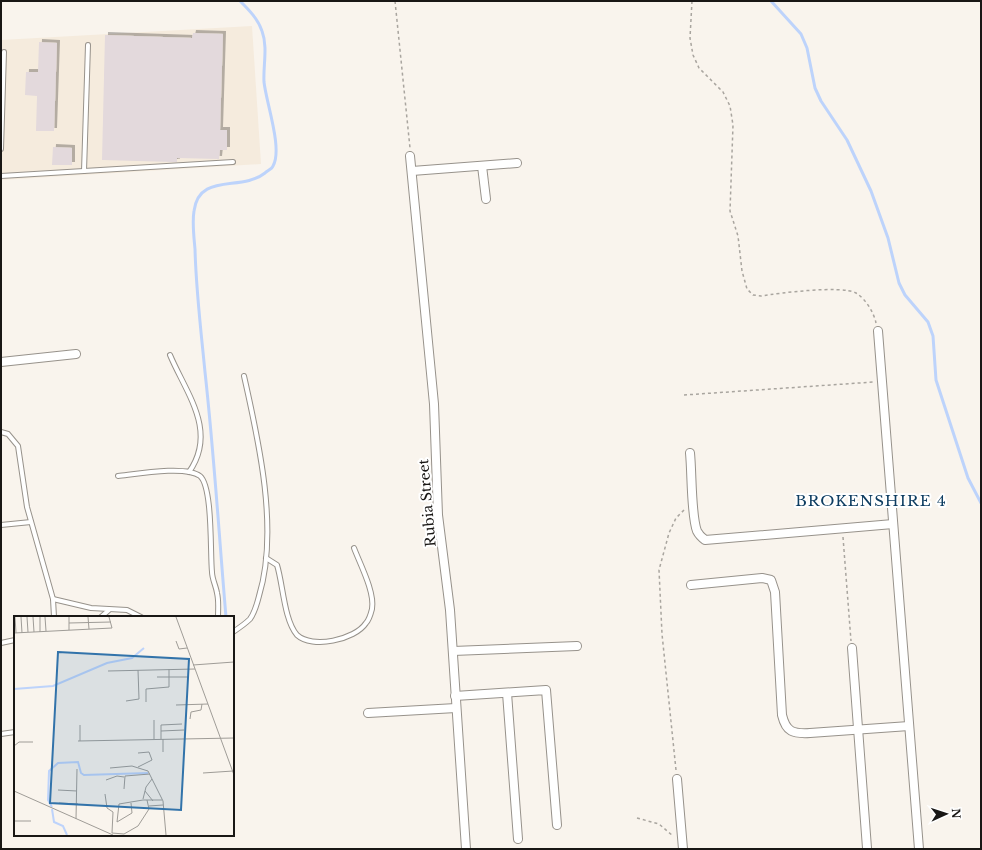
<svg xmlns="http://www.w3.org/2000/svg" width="982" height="850" font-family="'Libre Baskerville',serif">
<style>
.built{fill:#f5ebdd}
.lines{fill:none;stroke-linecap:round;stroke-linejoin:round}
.stream{stroke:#bdd3fb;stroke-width:3}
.building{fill:#e3d9dc;filter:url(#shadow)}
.service-casing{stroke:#97928b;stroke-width:6}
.minor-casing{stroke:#97928b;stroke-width:10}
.path{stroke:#a9a59f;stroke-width:1.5;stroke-dasharray:3 3;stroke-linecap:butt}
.service{stroke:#fff;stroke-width:4}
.minor{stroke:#fff;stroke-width:8}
.labels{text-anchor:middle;stroke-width:4;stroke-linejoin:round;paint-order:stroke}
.street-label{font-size:14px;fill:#191715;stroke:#fff}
.neighbourhood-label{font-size:15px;letter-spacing:1px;fill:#0e3d61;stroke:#fff}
.inset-river{fill:none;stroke:#bdd3fb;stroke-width:2}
.inset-road{fill:none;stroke:#9f9c97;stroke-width:1}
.view{fill:#3273aa;fill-opacity:0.15;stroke:#3273aa;stroke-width:2}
.inset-edge{fill:none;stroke:#191715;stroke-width:2}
</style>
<defs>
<filter id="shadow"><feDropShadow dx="3" dy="-3" stdDeviation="0" flood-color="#0004"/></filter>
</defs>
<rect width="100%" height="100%" fill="#f9f4ed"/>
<path class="built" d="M252,26L261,164L1,180V40Z"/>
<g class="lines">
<g class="stream">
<path d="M771,1L801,34L807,48L815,88L821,101L847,140L871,191L888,238L899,283L905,295L928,322L933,336L936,380L968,478L981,503"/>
<path d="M226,617C219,535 214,453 205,372C201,331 196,290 195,249C194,237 192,223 194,211C199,172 241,192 265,173C267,171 272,169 273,166C283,149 266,102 264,82C263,66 268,47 262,31C258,19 249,10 240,1"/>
<path d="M233,679V684"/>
</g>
</g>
<g class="building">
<path d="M193,33L223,34L220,130H227V150H220L219,159L177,158V162H173L102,160L105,35L192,38Z"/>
<path d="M39,42L57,43L54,131H36L37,96L25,95L26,72H38Z"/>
<path d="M53,147L72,148V165H52Z"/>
</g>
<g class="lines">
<defs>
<g id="service">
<path d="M1,149L4,52"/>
<path d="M84,171L88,45"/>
<path d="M1,176L233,162"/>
<path d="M170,355C186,393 218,431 189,472"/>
<path d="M1,432L8,434L18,446L27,507L53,599L54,617"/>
<path d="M118,476C136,474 186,465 200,476C213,487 210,554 212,572C212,579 216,586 217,593C219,601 218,609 218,617"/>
<path d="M1,525L31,522"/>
<path d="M266,558L277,565C283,584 284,620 297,635C312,649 355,640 366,623C369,620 371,613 372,609C375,592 360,564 354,548"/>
<path d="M53,599L91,608L127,610L141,617"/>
<path d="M101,617L109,610"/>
<path d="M233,632C239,628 245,624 250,619C255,612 257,604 259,596C279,531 259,442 244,376"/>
<path d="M1,643L15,640"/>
<path d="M1,734L15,732"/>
</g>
<g id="minor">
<path d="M410,156L434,404L438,515L450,610L466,849"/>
<path d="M482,166L486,199"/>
<path d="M412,171L517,163"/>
<path d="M878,331L919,849"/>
<path d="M1,362L76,354"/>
<path d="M690,453C692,472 691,516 697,531C699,535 701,537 705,540L893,524"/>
<path d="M691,585L762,578L771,580L775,592L782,715C786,732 793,734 810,733L909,726"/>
<path d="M852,648L867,848"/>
<path d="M453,651L577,646"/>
<path d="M507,693L518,839"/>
<path d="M455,696L546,690L557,825"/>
<path d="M368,713L456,708"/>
<path d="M677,779L683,849"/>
</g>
</defs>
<use href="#service" class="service-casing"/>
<use href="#minor" class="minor-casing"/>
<g class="path">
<path d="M395,1L410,148"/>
<path d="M692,1L690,38L693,55L699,68L723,92L730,106L733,125L730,211L738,236L742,271L747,289L753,295L761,296C780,293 841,285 856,293C866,299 874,313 876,323"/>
<path d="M684,395L874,382"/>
<path d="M843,537L851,641"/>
<path d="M676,770L662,634L659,570L669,533L676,518L685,509"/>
<path d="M637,818L659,824L673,836"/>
</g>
<use href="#service" class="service"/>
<use href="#minor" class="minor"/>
</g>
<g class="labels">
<g class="street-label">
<text transform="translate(427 503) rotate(-95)" y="5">Rubia Street</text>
</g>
<g class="neighbourhood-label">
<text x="871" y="506">BROKENSHIRE 4</text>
</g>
</g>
<g transform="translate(14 616)">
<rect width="220" height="220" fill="#f9f4ed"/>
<path class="inset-river" d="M0,73L39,70L93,47L118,42L130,32M38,191L34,184L35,155L44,147L64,146L67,157L70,159L134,157M38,193L40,206L49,210L53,219"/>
<path class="inset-road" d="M1,1L2,17M7,1L8,17M13,1L14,16M19,1L20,16M26,1V16M31,1L32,15M55,1V14M74,1L75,13M162,1L220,159M55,7L97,6M0,17L98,12L95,1M162,25L165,33L173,32M179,49L220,46M94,55L181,53M143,61H174M112,85L125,83L124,54M132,86V73L155,71V53M162,89L194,88M176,103L177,96L187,94L188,88M66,109V125M147,115L170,114M140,123V104M147,123V109L168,108M149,123V136M64,125L220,122M0,130L5,126H19M124,137L135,136L138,144L124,151M96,152L118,150L134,155L149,185L152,219M189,157L219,155M92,164L103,160L110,161M110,173L111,160L136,158M44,174L63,175M0,175L99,219M131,175L139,185M91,178L93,192L99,196L98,217M129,183L132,171L138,163M45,187L64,188M117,187L118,197L103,206L105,188L129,184H148M135,190L149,189M62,203L63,153M0,205H17M98,217L110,218L124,210L135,193L133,184"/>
<path class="view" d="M44,36L175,43L167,194L36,187Z"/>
<rect width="220" height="220" class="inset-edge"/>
</g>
<rect width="982" height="850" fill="none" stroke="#191715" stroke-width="4"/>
<g transform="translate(946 814) rotate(87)" stroke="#ffffff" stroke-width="3" paint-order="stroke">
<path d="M0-3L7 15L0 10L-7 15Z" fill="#191715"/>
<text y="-6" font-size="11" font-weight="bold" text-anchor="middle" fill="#191715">N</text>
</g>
</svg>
